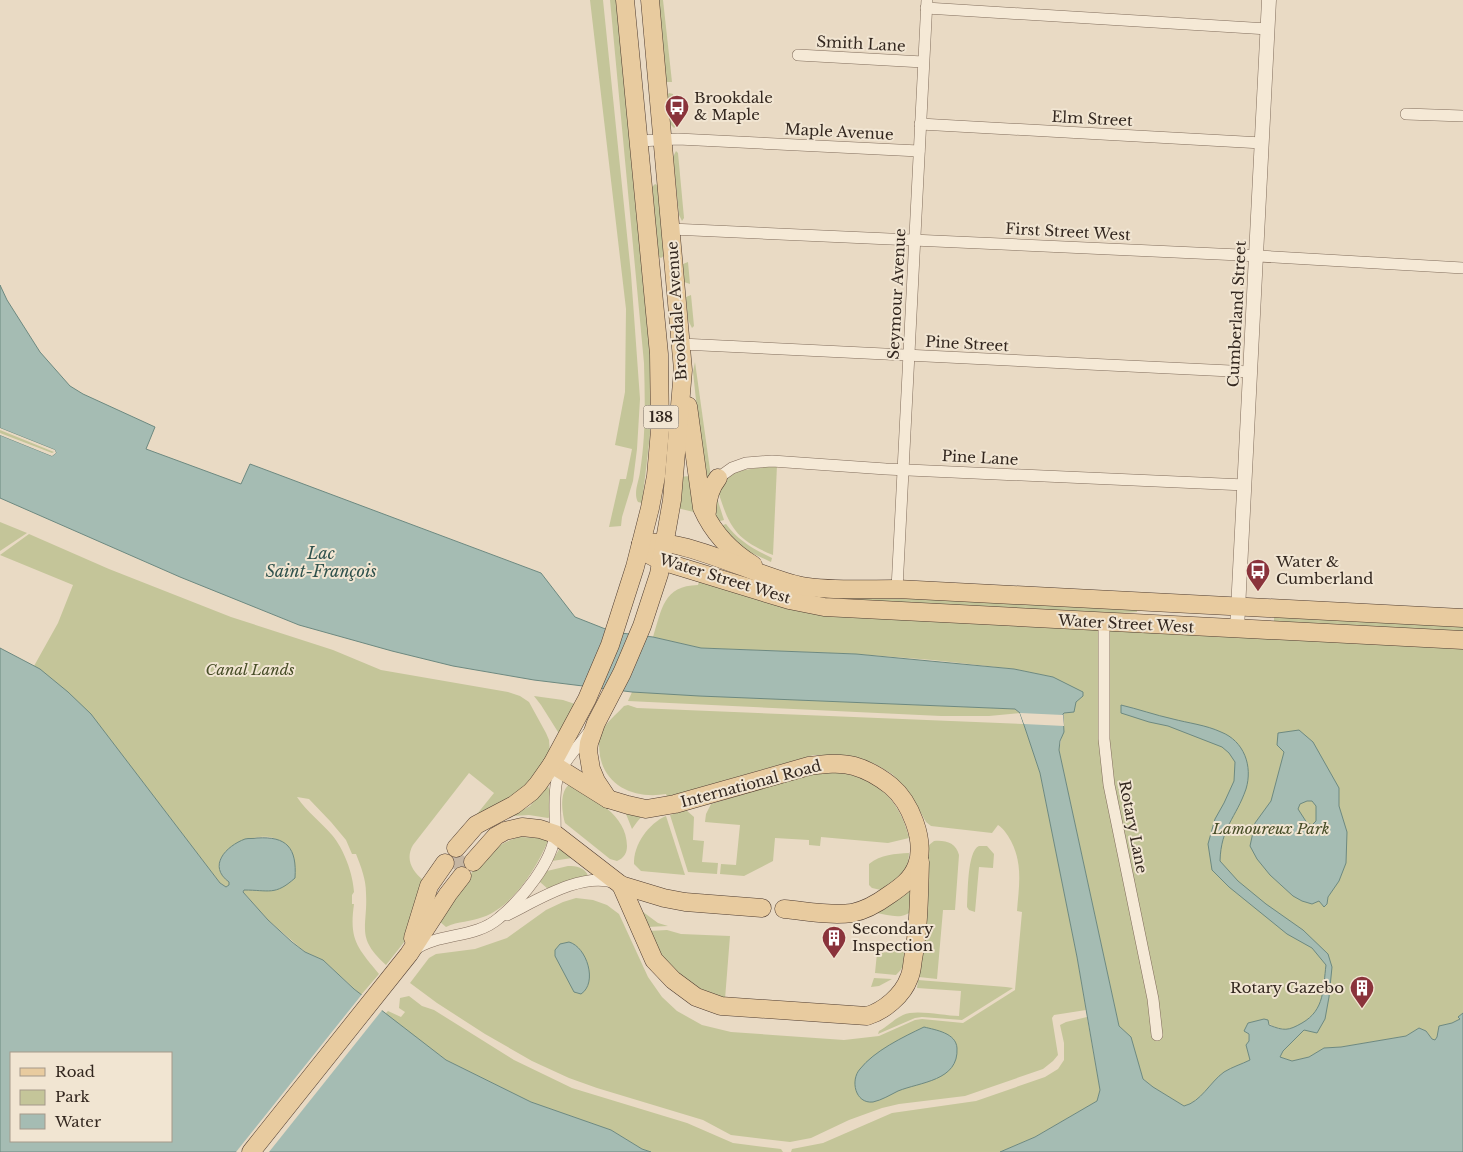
<svg xmlns="http://www.w3.org/2000/svg" width="1463" height="1152" font-family="'Libre Baskerville',serif">
<style>
.green{fill:#c4c599}
.water{fill:#a5bcb3;stroke:#6d8980;fill-rule:evenodd}
.pier{fill:#e9dac4}
.lines{fill:none;stroke-linecap:round;stroke-linejoin:round}
.primary-tunnel{stroke:#c5b6a3;stroke-width:18;stroke-dasharray:18 9;stroke-linecap:butt}
.minor-casing{stroke:#816d5c;stroke-width:12}
.tertiary-casing{stroke:#816d5c;stroke-width:15}
.primary-casing{stroke:#4f3c30;stroke-width:19}
.minor{stroke:#f5e9d6;stroke-width:11}
.tertiary{stroke:#f5e9d6;stroke-width:14}
.primary{stroke:#e8cb9f;stroke-width:18}
.labels{text-anchor:middle;stroke-width:4;stroke-linejoin:round;paint-order:stroke}
.shield{fill:#f1e5d2;stroke:#6c6055;stroke-width:1}
.shield-label{font-size:14px;font-weight:bold;fill:#33271f}
.street-label{font-size:15px;fill:#33271f;stroke:#f1e5d2}
.poi-label{font-size:15px;fill:#33271f;stroke:#f1e5d2;text-anchor:start}
.park-label{font-size:15px;font-style:italic;fill:#474d27;stroke:#f1e5d2}
.water-label{font-size:16px;font-style:italic;fill:#2f514c;stroke:#f1e5d2}
</style>
<rect width="100%" height="100%" fill="#e9dac4"/>
<g class="green">
<path d="M590,0H603L631,274L640,399L637,449L633,481L622,517L621,526L609,527L620,479H626L632,449L615,445L625,392L626,309Z"/>
<path d="M610,0H618L650,341L651,384L650,435L642,503L638,502C633,493 639,481 640,472C646,435 645,400 644,363Z"/>
<path d="M657,0H663L672,82H666Z"/>
<path d="M669,93L673,94L676,126L674,128L670,124L667,95Z"/>
<path d="M676,151L678,153L684,218L682,221L679,215L673,157Z"/>
<path d="M655,184L659,186L665,255L661,258L658,256L652,187Z"/>
<path d="M688,262L690,284L684,282L683,264Z"/>
<path d="M691,295L694,326L692,328L688,320L686,297Z"/>
<path d="M695,362L711,477L705,484L693,372Z"/>
<path d="M0,428L55,450L54,455L0,435Z"/>
<path d="M777,465L773,555C734,539 729,526 717,488L731,474L738,471Z"/>
<path d="M690,476L698,513L677,508L679,477Z"/>
<path d="M715,492L724,520L717,522L714,512Z"/>
<path d="M0,522L27,533L0,551Z"/>
<path d="M726,524C737,540 755,550 772,558L771,562L743,549L721,530L723,525Z"/>
<path d="M29,534L109,569L231,617L333,650L381,670L508,692L520,696L529,702L546,733L549,740L550,754L526,786L510,799L469,824L494,793L469,773L413,845C405,859 412,871 423,880L405,941L386,965C355,937 368,928 366,893C366,879 361,867 356,854H352L346,840L331,822L309,799L297,797C307,812 321,822 332,835C344,849 353,874 354,892L352,895V904H354C349,940 357,947 379,974L361,995L323,960L305,952L268,920L244,893V889L257,890L287,845C281,841 275,838 269,837C246,834 198,858 229,882V885L226,887L220,883L93,717L48,676L34,666L58,623L73,585L0,555Z"/>
<path d="M700,579L776,604L1463,648V1013L1459,1017L1461,1019L1452,1023L1439,1026L1437,1037L1435,1040L1432,1039L1426,1031L1419,1028L1406,1036L1341,1047L1324,1048L1309,1057L1292,1061L1280,1057L1283,1051L1304,1030C1289,1030 1274,1031 1264,1019L1248,1023L1249,1042L1246,1045L1250,1060C1242,1064 1232,1067 1224,1072C1210,1082 1201,1102 1184,1106L1153,1087L1143,1079L1131,1038L1119,1026L1059,750L1064,726V713L1053,677L1014,669L932,660L856,654L701,648L653,637C662,609 663,586 698,585Z"/>
<path d="M807,595L837,598L947,599L1137,609V612L1094,615L837,601Z"/>
<path d="M1274,615L1463,624V632L1274,624Z"/>
<path d="M632,692L1015,709L1020,713L989,716H941L628,701Z"/>
<path d="M534,696L563,700L578,705L563,733L558,732L541,705Z"/>
<path d="M628,705L637,708L1024,724L1040,773L1077,957L1086,1010L1054,1015L1052,1018L1058,1055L1053,1061L1043,1069L965,1096L899,1104L882,1108L849,1120L811,1138L790,1142L731,1135L703,1120L597,1088L569,1078L532,1061L485,1034L437,1003L410,983L429,958L436,954L475,949L507,938L546,910L563,902L576,898L593,900L607,905L619,914L648,977L662,997L677,1011L702,1025L731,1032L844,1040L879,1036L915,1020L922,1019L963,1023L1015,990L1022,912L1017,911C1019,886 1023,864 1011,841C1007,834 1004,829 998,825L992,833L931,826L926,822L916,804L904,787L892,774L875,764L845,755H814L667,797L666,794C637,799 606,788 600,756C599,748 598,740 601,733C606,722 616,715 624,706Z"/>
<path d="M824,772C869,771 899,795 909,838L888,843L821,837L820,846L809,845V840L775,838L773,861L744,876L720,874L721,864L736,865L740,825L705,822L706,814L711,804L809,775Z"/>
<path d="M570,784C593,799 627,814 627,846C627,853 624,858 617,861L610,859L565,823C562,812 559,791 570,784Z"/>
<path d="M548,786L550,791V817L548,818L529,815L512,816L530,806Z"/>
<path d="M686,810L694,817L693,840L704,841L702,862L718,863L717,874L688,872L670,815Z"/>
<path d="M626,814L642,816L637,822L632,829Z"/>
<path d="M666,816L685,875L641,871L634,864C633,845 649,823 666,816Z"/>
<path d="M520,837L539,838L548,841C536,869 513,906 483,917C471,922 458,921 446,927L439,921C460,891 481,846 520,837Z"/>
<path d="M934,841C946,840 956,843 959,855L955,910H943L937,979L919,977L928,850L929,845Z"/>
<path d="M979,846H987L994,854L993,868L979,867L975,912L969,910L967,907C968,894 967,851 979,846Z"/>
<path d="M560,848L572,858L552,861Z"/>
<path d="M909,853C908,876 899,879 881,890L872,888L869,885V864C881,854 895,854 909,853Z"/>
<path d="M568,866C576,866 585,867 588,876L548,889L540,882L547,871Z"/>
<path d="M914,885L911,911C903,920 888,915 877,913Z"/>
<path d="M639,909L658,923L668,926L647,927Z"/>
<path d="M667,930L681,934L730,936L725,999L707,995L669,969L649,931Z"/>
<path d="M909,941C907,955 907,965 896,975L875,973L877,953L890,952Z"/>
<path d="M874,978L892,979L879,986L871,987Z"/>
<path d="M918,980L1006,987L1013,988L962,1020L922,1017L915,1018L878,1034L879,1031C887,1027 894,1019 903,1015C916,1009 944,1016 959,1016L961,991L917,988Z"/>
<path d="M409,996L422,1006L434,1010L514,1060L572,1088L687,1123L733,1143L781,1149L783,1152H651L642,1149L611,1130L531,1102L446,1060L385,1014L388,1011L401,1017L405,1012L399,1008L400,998Z"/>
<path d="M1087,1017L1100,1090L1097,1101L1035,1137L1000,1152H791L792,1149L823,1143L892,1113L976,1101L1045,1077L1058,1069L1064,1060V1043L1060,1025L1066,1022Z"/>
</g>
<g class="water">
<path d="M0,285L7,300L40,352L70,386L83,394L155,427L146,449L241,484L250,464L541,573L575,617L613,632L653,637L701,648L856,654L1014,669L1053,677L1083,692V696L1076,702L1074,712L1064,713L1063,714L1064,732L1060,741L1059,750L1119,1026L1131,1037L1143,1079L1153,1087L1184,1106C1201,1102 1210,1082 1224,1072C1232,1067 1242,1064 1250,1060L1246,1045L1249,1041V1034L1244,1031L1248,1023L1264,1019L1268,1020L1269,1025C1284,1031 1288,1031 1302,1023C1325,1010 1323,988 1326,965L1312,948L1287,934L1229,887L1212,870L1208,844L1215,819L1224,803L1234,781L1235,762L1229,753L1222,747L1168,726L1149,722L1121,713V705C1138,709 1155,715 1173,719C1188,723 1206,725 1221,732C1244,741 1253,766 1246,789C1236,818 1221,827 1220,861L1238,881L1266,904L1303,930L1328,954L1332,967L1329,997L1325,1019L1317,1033L1304,1030L1283,1051L1280,1057L1292,1061L1309,1057L1324,1048L1341,1047L1406,1036L1419,1028L1426,1031L1432,1039L1435,1040L1437,1037L1439,1026L1452,1023L1460,1019L1458,1017L1463,1013V1152H1000L1035,1137L1097,1101L1100,1090L1077,957L1040,773L1020,713L1015,709L699,696L632,692L534,680L453,666L392,651L299,625L180,577L0,498V435L52,456L56,453L55,450L0,428Z"/>
<path d="M0,648L40,669L68,692L91,714L220,883L226,887L229,885V882C207,866 226,846 245,839C249,838 253,839 257,838C287,836 297,848 295,878C275,896 269,890 244,890L243,892L268,920L292,942L305,952L323,960L354,989L446,1060L531,1102L611,1130L642,1149L651,1152H0ZM11,1053H171V1141H11Z"/>
<path d="M1299,730L1313,742L1339,788V806L1347,832L1346,863L1339,881L1328,897L1327,904L1324,907L1319,901L1312,904L1302,901L1293,896L1270,875L1257,859L1250,846L1255,823L1271,801L1284,752L1277,745L1278,733ZM1307,801H1312L1316,806V821L1312,825L1307,823L1298,809L1300,804Z"/>
<path d="M569,942C587,947 598,983 581,994L574,992L555,956V950L560,944Z"/>
<path d="M924,1027C936,1030 956,1033 957,1048C959,1081 920,1082 898,1091C890,1095 882,1100 873,1102C855,1104 850,1080 860,1069C874,1051 903,1037 924,1027Z"/>
</g>
<g class="pier">
<path d="M0,428L55,450L56,453L52,456L0,435V433L52,453L54,452L0,430Z"/>
<path d="M1020,713L1063,715L1064,726L1024,724Z"/>
<path d="M363,993L383,1009L269,1152H236Z"/>
</g>
<g class="lines">
<path class="primary-tunnel" d="M454,869L465,857"/>
<defs>
<g id="minor">
<path d="M926,8L1268,29"/>
<path d="M798,55L923,62"/>
<path d="M1406,114L1463,116"/>
<path d="M920,124L1262,143"/>
<path d="M639,141L678,139L919,151"/>
<path d="M671,229L1240,255L1463,268"/>
<path d="M681,344L1251,372"/>
<path d="M718,478L732,468L746,463L772,461L886,469L1245,485"/>
<path d="M897,589L927,0"/>
<path d="M1104,623V739L1109,785L1153,999L1157,1035"/>
<path d="M507,915C536,901 582,871 615,883"/>
<path d="M414,950C440,932 475,939 499,918C521,900 553,862 555,833C556,816 553,796 557,780C562,762 578,747 589,732"/>
</g>
<path id="tertiary" d="M1237,629L1269,0"/>
<g id="primary">
<path d="M688,406L702,508C713,533 730,551 753,565"/>
<path d="M707,512C707,500 710,488 718,478"/>
<path d="M641,544L648,554L661,561L789,600L824,607L1463,640"/>
<path d="M641,544C676,533 762,579 802,586C833,591 866,589 897,589L1463,618"/>
<path d="M552,764L608,799L628,805L646,809L675,804L809,766C824,764 840,762 854,766C868,770 880,777 891,786C910,802 926,840 917,865C912,879 901,887 889,895C878,903 867,910 852,913C830,916 806,911 784,909"/>
<path d="M608,799L596,781L591,769L588,751L589,743L596,723L622,673L642,626L659,574L672,500L683,370L650,0"/>
<path d="M456,848L476,825L514,805L531,792L538,784L552,764L587,699L610,645L635,567L650,508L656,476L660,430L659,354L625,0"/>
<path d="M473,862L496,836L505,831L522,827L540,829L555,834L621,885L664,898L685,902L762,908"/>
<path d="M621,885L654,960L673,980L696,997L721,1006L867,1016C884,1011 903,995 909,978C912,972 912,965 913,959C919,927 919,895 920,862"/>
<path d="M413,938L429,886L445,863"/>
<path d="M251,1152L409,954L448,894L462,876"/>
</g>
</defs>
<use href="#minor" class="minor-casing"/>
<use href="#tertiary" class="tertiary-casing"/>
<use href="#primary" class="primary-casing"/>
<use href="#minor" class="minor"/>
<use href="#tertiary" class="tertiary"/>
<use href="#primary" class="primary"/>
</g>
<defs>
<symbol id="bus-pin" viewBox="-11 -11 22 30"><path d="M0 17L-7.5 6A9.5 9.5 0 1 1 7.5 6Z" fill="#8a333b" stroke="#f1e5d2"/><path d="M-5-6H5V4H4V6H2V4H-2V6H-4V4H-5ZM-3.5-4V0h7V-4ZM-3.5 1.2v1.5H-2V1.2ZM2 1.2v1.5H3.5V1.2Z" fill="#fff"/></symbol>
<symbol id="building-pin" viewBox="-11 -11 22 30"><path d="M0 17L-7.5 6A9.5 9.5 0 1 1 7.5 6Z" fill="#8a333b" stroke="#f1e5d2"/><path d="M-4-6H4V6H1V3H-1V6H-4ZM-2.5-4.3h1.7v1.8h-1.7ZM.8-4.3h1.7v1.8H.8ZM-2.5-1h1.7V.8h-1.7ZM.8-1h1.7V.8H.8Z" fill="#fff"/></symbol>
</defs>
<g fill-rule="evenodd">
<use href="#bus-pin" x="663" y="93" width="28" height="38"/>
<use href="#bus-pin" x="1244" y="557" width="28" height="38"/>
<use href="#building-pin" x="820" y="924" width="28" height="38"/>
<use href="#building-pin" x="1348" y="974" width="28" height="38"/>
</g>
<g class="labels">
<rect class="shield" x="643.5" y="405.5" width="35" height="23" rx="4"/>
<g class="shield-label">
<text x="661" y="422">138</text>
</g>
<g class="street-label">
<text transform="translate(861 44) rotate(3)" y="5">Smith Lane</text>
<text transform="translate(1092 119) rotate(3)" y="5">Elm Street</text>
<text transform="translate(839 132) rotate(3)" y="5">Maple Avenue</text>
<text transform="translate(1068 232) rotate(3)" y="5">First Street West</text>
<text transform="translate(897 294) rotate(-87)" y="5">Seymour Avenue</text>
<text transform="translate(677 311) rotate(-94)" y="5">Brookdale Avenue</text>
<text transform="translate(1237 314) rotate(-87)" y="5">Cumberland Street</text>
<text transform="translate(967 344) rotate(3)" y="5">Pine Street</text>
<text transform="translate(980 458) rotate(3)" y="5">Pine Lane</text>
<text transform="translate(725 579) rotate(17)" y="5">Water Street West</text>
<text transform="translate(1126 624) rotate(3)" y="5">Water Street West</text>
<text transform="translate(751 784) rotate(-15)" y="5">International Road</text>
<text transform="translate(1133 827) rotate(79)" y="5">Rotary Lane</text>
</g>
<g class="poi-label">
<text x="694" y="103">Brookdale<tspan x="694" dy="17">&amp; Maple</tspan></text>
<text x="1276" y="567">Water &amp;<tspan x="1276" dy="17">Cumberland</tspan></text>
<text x="852" y="934">Secondary<tspan x="852" dy="17">Inspection</tspan></text>
<text x="1344" y="993" text-anchor="end">Rotary Gazebo</text>
</g>
<g class="park-label">
<text x="250" y="675">Canal Lands</text>
<text x="1271" y="834">Lamoureux Park</text>
</g>
<g class="water-label">
<text x="321" y="559">Lac<tspan x="321" dy="18">Saint-François</tspan></text>
</g>
</g>
<rect x="10" y="1052" width="162" height="90" fill="#f1e5d2" stroke="#a5998a"/>
<rect x="20" y="1068" width="25" height="8" fill="#e8cb9f" stroke="#a5998a"/>
<text x="55" y="1077" font-size="15" fill="#33271f">Road</text>
<rect x="20" y="1090" width="25" height="15" fill="#c4c599" stroke="#a5998a"/>
<text x="55" y="1102" font-size="15" fill="#33271f">Park</text>
<rect x="20" y="1114" width="25" height="15" fill="#a5bcb3" stroke="#a5998a"/>
<text x="55" y="1127" font-size="15" fill="#33271f">Water</text>
</svg>
